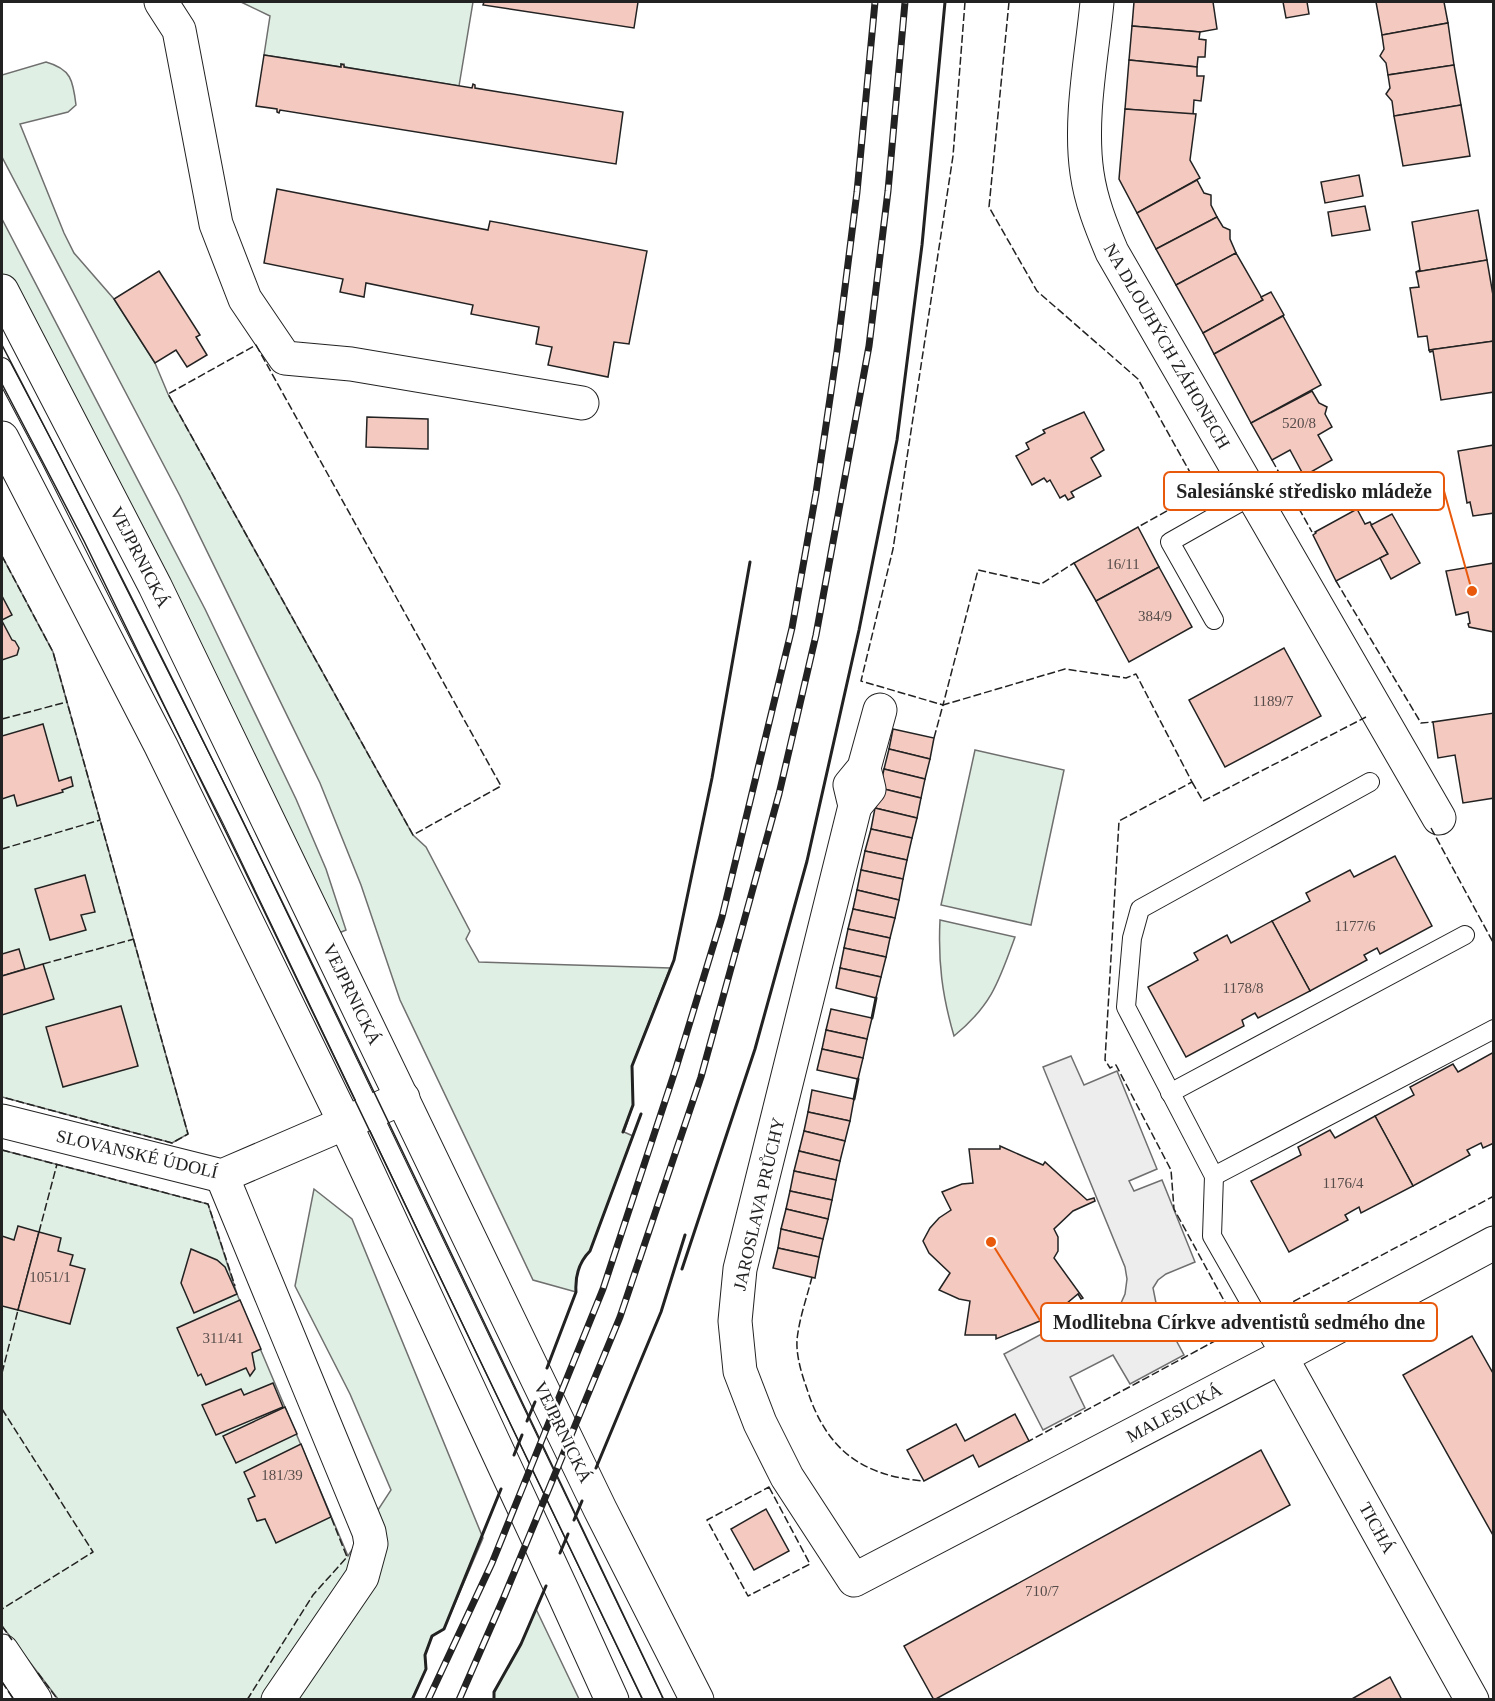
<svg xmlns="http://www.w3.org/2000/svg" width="1495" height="1701" font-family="Georgia,serif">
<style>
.green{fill:#e0efe3;stroke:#6f6f6f;stroke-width:1.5}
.parking{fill:#ededed;stroke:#6f6f6f;stroke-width:1.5}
.building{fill:#f3c9c0;stroke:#222;stroke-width:1.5}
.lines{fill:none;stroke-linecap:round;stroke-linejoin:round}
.lane-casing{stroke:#222;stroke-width:20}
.street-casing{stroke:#222;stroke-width:35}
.secondary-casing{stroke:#222;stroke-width:35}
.lane{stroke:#fff;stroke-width:18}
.street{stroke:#fff;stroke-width:33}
.secondary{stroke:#fff;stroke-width:33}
.tram{stroke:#222;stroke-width:1.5}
.rail-casing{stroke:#222;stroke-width:7}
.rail{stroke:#fff;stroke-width:4.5;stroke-dasharray:14;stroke-linecap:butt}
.fence{stroke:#222;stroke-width:1.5;stroke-dasharray:8 3;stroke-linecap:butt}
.wall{stroke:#222;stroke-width:3}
.labels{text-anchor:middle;stroke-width:4.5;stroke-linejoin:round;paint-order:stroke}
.number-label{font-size:15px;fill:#564c4a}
.street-label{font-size:18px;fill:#222;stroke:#fff}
.leader{fill:none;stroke:#e8590c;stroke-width:2}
.callout-dot{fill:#e8590c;stroke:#fff;stroke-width:2}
.callout{fill:#fff;stroke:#e8590c;stroke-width:2}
.callout-label{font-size:20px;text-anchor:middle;font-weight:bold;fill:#222}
</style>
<rect width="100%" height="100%" fill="#fff"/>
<g class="green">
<path d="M241,2H473L459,86L344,67V64H341V67L264,55L270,16Z"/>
<path d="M46,62C71,69 73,80 76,105L68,112L20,124L64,233L74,253L114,299L155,363L168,394L413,835L426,847L470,931L466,939L479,962L670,968L632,1066L633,1105L624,1132L633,1136L590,1251C579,1262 575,1277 576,1292L533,1280L400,1000L361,885L320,783L180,496L2,157V75Z"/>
<path d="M2,219L205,609L296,799L326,869L346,930L339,933L2,273Z"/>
<path d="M2,556L53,652L67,702L188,1134L172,1143L2,1097Z"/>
<path d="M975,750L1064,770L1031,925L941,905Z"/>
<path d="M940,920L1015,937C999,981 992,1005 954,1036C942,995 938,962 940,920Z"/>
<path d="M2,1150L208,1204L237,1294L348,1556L391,1490L350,1394L295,1286L314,1189L352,1219L483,1538L444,1629L432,1636L425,1655L426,1669L412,1699H58L2,1626Z"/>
<path d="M536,1609L579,1699H494V1692L521,1644Z"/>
</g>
<path class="parking" d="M1071,1056L1084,1085L1117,1071L1157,1169L1129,1181L1134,1191L1162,1180L1195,1262L1166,1274L1158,1280L1153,1288L1156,1303L1184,1355L1130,1384L1113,1355L1070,1377L1085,1408L1043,1430L1004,1354L1096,1305L1102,1318L1121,1303L1125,1294L1127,1279L1125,1267L1043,1067Z"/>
<g class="building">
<path d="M484,2H638L634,28L483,5Z"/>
<path d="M1134,2H1213L1217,29L1200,32L1132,26Z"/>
<path d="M1283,2H1307L1309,14L1286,18Z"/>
<path d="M1376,2H1444L1448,23L1382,35Z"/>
<path d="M1448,23L1454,65L1388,75L1386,63L1380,56L1384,49L1382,35Z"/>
<path d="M1132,26L1200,32L1199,39L1206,40L1205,57H1198L1197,67L1129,60Z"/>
<path d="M264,55L341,67V64L344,65V67L472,88L473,84L475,85V88L623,112L616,164L280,110L279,113L277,112V109L256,106Z"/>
<path d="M1129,60L1197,67V76H1204L1201,101L1194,100L1193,115L1125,109Z"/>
<path d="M1454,65L1461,105L1394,116L1392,101L1386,94L1390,88L1388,75Z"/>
<path d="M1461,105L1470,156L1403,166L1394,116Z"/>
<path d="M1125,109L1196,114L1190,160L1200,178L1137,213L1119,179Z"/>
<path d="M1359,175L1363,196L1325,203L1321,182Z"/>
<path d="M1197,180L1204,193L1211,195V205L1217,217L1156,249L1137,213Z"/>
<path d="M277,189L488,230L490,221L647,251L629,344L614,342L608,377L548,365L552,347L536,344L539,327L471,314L473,305L366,283L364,297L340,292L343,279L264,263Z"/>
<path d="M1365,206L1370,230L1332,236L1328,212Z"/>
<path d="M1478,210L1487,260L1416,272L1420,270L1412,222Z"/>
<path d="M1217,217L1223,227L1230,230V239L1236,253L1176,285L1156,249Z"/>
<path d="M1236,253L1263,300L1203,333L1176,285Z"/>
<path d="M1487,260L1494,301V341L1429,350L1427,336L1418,337L1410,288L1419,287L1416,272Z"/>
<path d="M159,271L200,335L196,337L207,355L187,367L176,350L155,363L114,299Z"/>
<path d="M1271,292L1284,315L1214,354L1203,333L1263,300L1261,297Z"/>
<path d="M1283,316L1321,385L1251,423L1214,354Z"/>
<path d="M1494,341V392L1441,400L1433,351L1430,352L1429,350Z"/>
<path d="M1312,391L1319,403L1327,407L1325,414L1332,427L1318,435L1332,460L1304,476L1290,450L1272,460L1251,423Z"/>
<path d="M1084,412L1104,450L1091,458L1101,476L1071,492L1074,497L1068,500L1065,495L1060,498L1050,480L1047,482L1044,478L1032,485L1016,456L1029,449L1026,443L1045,433L1043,430Z"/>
<path d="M367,417L428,419V449L366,447Z"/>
<path d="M1494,445V513L1473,516L1470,502L1467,503L1458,451Z"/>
<path d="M1357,509L1365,524L1370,522L1388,554L1336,581L1313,535L1316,533L1315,532Z"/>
<path d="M1392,514L1420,563L1391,579L1380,558L1388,554L1371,525Z"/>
<path d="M1138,527L1159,567L1096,601L1074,563Z"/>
<path d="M1494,563V632L1469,627L1468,624L1470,623L1468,612L1456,615L1446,571Z"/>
<path d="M1159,567L1192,627L1129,662L1096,601Z"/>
<path d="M2,596L12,615L2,620Z"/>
<path d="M2,621L12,640L15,641L19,648L17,655L2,660Z"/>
<path d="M1284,648L1321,716L1225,767L1189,700Z"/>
<path d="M1494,713V798L1463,803L1455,755L1438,758L1433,722Z"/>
<path d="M43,724L59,781L71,777L73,786L62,790L63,792L17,806L14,795L2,799V736Z"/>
<path d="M893,729L934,738L930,759L889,749Z"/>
<path d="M889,749L930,759L925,779L884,769Z"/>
<path d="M884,769L925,779L921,798L880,788Z"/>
<path d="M880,788L921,798L917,818L875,808Z"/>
<path d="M875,808L917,818L912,838L871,829Z"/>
<path d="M871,829L912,838L907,860L865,851Z"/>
<path d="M865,851L907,860L903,879L861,870Z"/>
<path d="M1395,856L1432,926L1380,954L1377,948L1364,955L1367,960L1310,991L1272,921L1310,901L1306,893L1350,870L1354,877Z"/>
<path d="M861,870L903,879L899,900L857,890Z"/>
<path d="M85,875L95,912L81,915L86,930L50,940L35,889Z"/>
<path d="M857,890L899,900L895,918L853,909Z"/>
<path d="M853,909L895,918L890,938L848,929Z"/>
<path d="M1272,921L1310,991L1258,1018L1255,1013L1242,1020L1244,1026L1186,1057L1148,987L1198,960L1194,953L1227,935L1231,943Z"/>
<path d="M848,929L890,938L886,957L844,948Z"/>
<path d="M844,948L886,957L881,977L840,968Z"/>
<path d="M19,949L25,969L2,976V954Z"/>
<path d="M43,964L54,999L2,1015V976Z"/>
<path d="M840,968L881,977L876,998L836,988Z"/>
<path d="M121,1006L138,1066L63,1087L46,1027Z"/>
<path d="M831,1009L872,1018L867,1039L826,1030Z"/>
<path d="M826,1030L867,1039L863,1058L822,1049Z"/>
<path d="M822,1049L863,1058L858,1079L817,1070Z"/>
<path d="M1494,1052V1143L1483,1148L1481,1143L1467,1150L1470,1155L1413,1186L1375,1116L1414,1095L1410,1087L1453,1064L1458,1072Z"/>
<path d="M812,1090L854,1099L850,1121L808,1112Z"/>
<path d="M808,1112L850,1121L845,1141L804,1131Z"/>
<path d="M1375,1116L1413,1186L1361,1213L1359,1207L1345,1215L1348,1220L1289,1252L1251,1181L1301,1155L1298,1147L1330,1130L1335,1138Z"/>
<path d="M804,1131L845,1141L840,1161L799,1151Z"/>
<path d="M1000,1146L1043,1165L1045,1162L1087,1200L1094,1198L1095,1201L1073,1211L1054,1229L1058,1237V1251L1054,1258L1083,1298L1081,1299L1078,1294L1042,1324L1040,1321L996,1339V1335H965L970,1301L959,1299L939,1290L950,1273L929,1253L923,1241L930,1228L939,1218L951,1210L942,1192L962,1184L973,1183L969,1149H1000Z"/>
<path d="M799,1151L840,1161L836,1180L794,1171Z"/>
<path d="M794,1171L836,1180L832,1200L790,1191Z"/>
<path d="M790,1191L832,1200L828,1219L786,1209Z"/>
<path d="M786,1209L828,1219L823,1239L781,1229Z"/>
<path d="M18,1226L39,1232L18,1310L2,1306V1236L14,1240Z"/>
<path d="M781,1229L823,1239L819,1257L778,1248Z"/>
<path d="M39,1232L61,1238L58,1251L73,1255L70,1265L85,1269L70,1324L18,1310Z"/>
<path d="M778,1248L819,1257L815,1278L773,1268Z"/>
<path d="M191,1249L217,1260L225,1267L237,1294L194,1313L181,1283Z"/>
<path d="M240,1300L261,1349L252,1353L255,1369L250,1376L246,1368L206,1385L201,1374L198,1376L177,1328Z"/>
<path d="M1472,1336L1494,1375V1537L1403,1375Z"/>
<path d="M273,1383L283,1407L216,1435L202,1405L241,1389L244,1395Z"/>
<path d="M285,1407L297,1434L236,1463L223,1436Z"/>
<path d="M1015,1414L1029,1441L979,1467L973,1455L924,1481L907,1450L956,1424L965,1441Z"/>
<path d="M301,1444L331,1517L276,1543L265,1519L257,1521L248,1499L255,1496L244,1472Z"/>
<path d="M1261,1450L1290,1505L934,1700L904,1646Z"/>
<path d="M766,1509L789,1551L754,1570L731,1529Z"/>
<path d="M1390,1677L1402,1700H1350Z"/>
</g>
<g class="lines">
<defs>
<g id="lane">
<path d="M2,367L50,458L231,818L653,1700"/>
<path d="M1214,620L1170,542L1253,495"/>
<path d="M1170,1093L1465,935"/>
<path d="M1214,1176L1494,1029"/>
<path d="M1281,1357L1212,1236L1214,1176L1126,1007L1132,938L1140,909L1370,782"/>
</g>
<g id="street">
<path d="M161,2L179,30L216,224L245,299L285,358L351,364L582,403"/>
<path d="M1097,2C1092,56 1079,118 1087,173C1091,201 1101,226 1112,252L1439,818"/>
<path d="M864,768L869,789L855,806L850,785L864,768L880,710"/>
<path d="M855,806L740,1269L735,1321L740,1371L760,1423L787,1477L854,1580L1281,1357L1494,1243"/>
<path d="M2,1121L222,1176L403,1098"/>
<path d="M222,1176L369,1532L371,1544L362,1577L278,1700"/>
<path d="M1281,1357L1472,1700"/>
<path d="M2,1651L35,1700"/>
</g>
<g id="secondary">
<path d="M2,291L155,586L600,1509L697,1700"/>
<path d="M2,438L161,746L345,1123L563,1592L612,1700"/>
</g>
</defs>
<use href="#lane" class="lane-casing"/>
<use href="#street" class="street-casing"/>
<use href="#secondary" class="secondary-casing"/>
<use href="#lane" class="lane"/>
<use href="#street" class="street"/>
<use href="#secondary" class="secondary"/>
<g class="tram">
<path d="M2,345C235,790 447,1246 664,1700"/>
<path d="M2,384L84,541L241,863L643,1700"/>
</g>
<defs>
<g id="rail">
<path d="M428,1700L492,1563L603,1289L676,1068L722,917L792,628L816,493L837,351L857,192L875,2"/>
<path d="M459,1700L504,1597L620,1317L701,1077L779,794L816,635L869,346L888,191L905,2"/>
</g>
</defs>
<use href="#rail" class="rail-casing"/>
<use href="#rail" class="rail"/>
<g class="fence">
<path d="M965,2L953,156L893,549L861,681L943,705L978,570L1041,584L1074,563"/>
<path d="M1009,2L989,207L1037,291L1138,379L1201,492L1138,527"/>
<path d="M256,345L501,786L413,835L168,394Z"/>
<path d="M1272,460L1312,532"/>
<path d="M2,556L53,652L188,1134L172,1143L2,1097"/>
<path d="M1336,581L1421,723L1433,722"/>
<path d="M2,719L67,702"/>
<path d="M934,738L943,705L1065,669L1126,678L1136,674L1192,782L1119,821L1105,1060L1110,1068L1116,1065L1171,1170L1174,1209L1239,1328L1029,1441"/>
<path d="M1192,782L1203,801L1366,717"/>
<path d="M1431,828L1494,944"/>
<path d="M2,849L100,820"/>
<path d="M43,964L134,939"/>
<path d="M2,1150L208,1204L235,1286"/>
<path d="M39,1232L57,1164"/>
<path d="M812,1277C807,1297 799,1319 797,1340C796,1356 802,1375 807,1389C826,1449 861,1476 924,1481"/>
<path d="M1264,1317L1494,1196"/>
<path d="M1239,1328L1256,1321"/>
<path d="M2,1373L18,1310"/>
<path d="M2,1409L93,1552L2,1609"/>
<path d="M769,1487L810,1564L748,1596L707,1520Z"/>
<path d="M2,1626L12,1640"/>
<path d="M38,1673L58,1700"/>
<path d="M2,1682L14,1700"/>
<path d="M247,1700L313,1595L347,1557L331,1517"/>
</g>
<g class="wall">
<path d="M872,1018L876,998"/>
<path d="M854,1099L858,1079"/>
<path d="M623,1132L633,1105L632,1066L674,960L712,778L750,562"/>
<path d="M682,1269L755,1049L807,861L859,630L897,440L922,245L945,2"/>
<path d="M547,1368L576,1292C575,1277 579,1262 590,1251L641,1114"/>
<path d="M527,1421L535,1402"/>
<path d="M514,1455L522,1435"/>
<path d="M596,1468L661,1312L685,1235"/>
<path d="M574,1520L582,1501"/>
<path d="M560,1553L568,1534"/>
<path d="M412,1700L426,1669L425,1655L432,1636L444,1629L501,1489"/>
<path d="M494,1700V1692L521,1644L546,1586"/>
</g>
</g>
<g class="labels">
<g class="number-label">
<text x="1299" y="428">520/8</text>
<text x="1123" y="569">16/11</text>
<text x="1155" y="621">384/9</text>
<text x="1273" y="706">1189/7</text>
<text x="1355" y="931">1177/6</text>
<text x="1243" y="993">1178/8</text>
<text x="1343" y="1188">1176/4</text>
<text x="50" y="1282">1051/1</text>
<text x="223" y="1343">311/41</text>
<text x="282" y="1480">181/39</text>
<text x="1042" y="1596">710/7</text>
</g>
<g class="street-label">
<text transform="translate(1167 346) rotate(60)" y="6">NA DLOUHÝCH ZÁHONECH</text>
<text transform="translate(140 557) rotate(63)" y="6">VEJPRNICKÁ</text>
<text transform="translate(352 994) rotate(64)" y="6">VEJPRNICKÁ</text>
<text transform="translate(137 1154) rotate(13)" y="6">SLOVANSKÉ ÚDOLÍ</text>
<text transform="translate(759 1204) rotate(-77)" y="6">JAROSLAVA PRŮCHY</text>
<text transform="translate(1174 1413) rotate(-28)" y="6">MALESICKÁ</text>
<text transform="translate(563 1432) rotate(64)" y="6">VEJPRNICKÁ</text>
<text transform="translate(1377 1528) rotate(61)" y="6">TICHÁ</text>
</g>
</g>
<path class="leader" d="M1472 591L1444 491M991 1242L1041 1322"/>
<g class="callout-dot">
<circle cx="1472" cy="591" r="6"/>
<circle cx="991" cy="1242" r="6"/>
</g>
<g class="callout">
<rect x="1164" y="472" width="280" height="38" rx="6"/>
<rect x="1041" y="1303" width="396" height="38" rx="6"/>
</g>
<g class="callout-label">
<text x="1304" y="498">Salesiánské středisko mládeže</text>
<text x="1239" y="1329">Modlitebna Církve adventistů sedmého dne</text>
</g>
<rect width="1495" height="1701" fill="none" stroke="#222222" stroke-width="6"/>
</svg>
